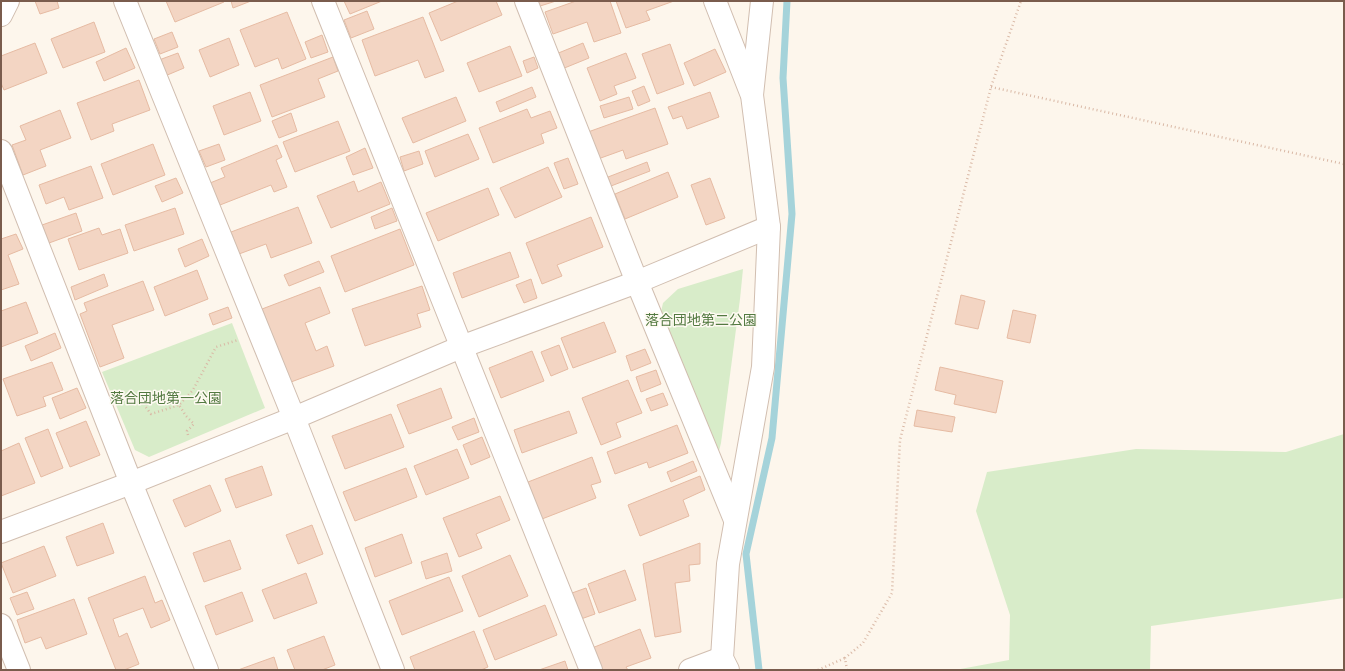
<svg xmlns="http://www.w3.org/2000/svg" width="1345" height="671" font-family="'Archivo Narrow','Noto Sans JP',sans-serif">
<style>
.green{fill:#d8ecc9}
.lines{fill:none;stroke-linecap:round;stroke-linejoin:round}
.stream{stroke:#a5d3da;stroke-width:7}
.building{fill:#f3d5c3;stroke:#e6bba3}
.minor-casing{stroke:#d1beb0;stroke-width:24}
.path{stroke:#d9b8a5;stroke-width:2.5;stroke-dasharray:1 3;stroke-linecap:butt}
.minor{stroke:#fff;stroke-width:22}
.labels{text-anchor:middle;stroke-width:3;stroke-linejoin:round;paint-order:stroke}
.park-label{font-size:14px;fill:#537a41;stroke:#fffaf3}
</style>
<rect width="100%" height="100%" fill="#fdf6ec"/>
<g class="green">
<path d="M743,269L740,299L721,443L718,455L660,316L663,303L678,289Z"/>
<path d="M232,323L265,408L149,457L135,450L102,372Z"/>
<path d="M1344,434V598L1151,626L1150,670H955L1009,660L1010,615L976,511L987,472L1136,449L1286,452Z"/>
</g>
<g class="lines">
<path class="stream" d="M759,670L746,554L772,438L792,214L783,78L787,1"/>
</g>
<g class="building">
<path d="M35,1H57L59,8L40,14Z"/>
<path d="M166,1H223L224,2L175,22Z"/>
<path d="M231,1H251L233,8Z"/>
<path d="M344,1H382L350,14Z"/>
<path d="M458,1H496L502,15L441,41L429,13Z"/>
<path d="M535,1H556L537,7Z"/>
<path d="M576,1H610L621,33L594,42L587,22L553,34L545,12Z"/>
<path d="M616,1H674L646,11L650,20L626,28Z"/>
<path d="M367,11L374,29L351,38L344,20Z"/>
<path d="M287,12L306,59L282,69L278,58L255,67L240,30Z"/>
<path d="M423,17L444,71L425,78L418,60L375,76L362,40Z"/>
<path d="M94,22L105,52L63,68L51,39Z"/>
<path d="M172,32L178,47L160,54L154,39Z"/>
<path d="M322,35L328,52L311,58L305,42Z"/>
<path d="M229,38L239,65L210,77L199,50Z"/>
<path d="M35,43L47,73L4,90L1,83V56Z"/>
<path d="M583,43L589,58L562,69L556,54Z"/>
<path d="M670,44L684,84L657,94L642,54Z"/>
<path d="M510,46L522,76L479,92L467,63Z"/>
<path d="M126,48L135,68L104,81L96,62Z"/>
<path d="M715,49L726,72L694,86L684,63Z"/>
<path d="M178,53L184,68L165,76L159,60Z"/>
<path d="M626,53L636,78L614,86L617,94L600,101L587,68Z"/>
<path d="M333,57L338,71L318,79L325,97L272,117L260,85Z"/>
<path d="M534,57L538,68L527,73L523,61Z"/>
<path d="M139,80L150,110L112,124L114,131L91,140L77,103Z"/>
<path d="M644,86L650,101L638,106L632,91Z"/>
<path d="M532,87L536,97L500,112L496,102Z"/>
<path d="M250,92L261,121L224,135L213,106Z"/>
<path d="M710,92L719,117L687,129L682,116L673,119L668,107Z"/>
<path d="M456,97L466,121L413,143L402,118Z"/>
<path d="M629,97L633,109L604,118L600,106Z"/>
<path d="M655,108L668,144L626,159L623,150L598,159L588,132Z"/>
<path d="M527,109L531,118L550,111L557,128L541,134L544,143L493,163L479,128Z"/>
<path d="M60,110L71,138L40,150L46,166L23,175L12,145L26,140L20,126Z"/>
<path d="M291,113L297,131L279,138L272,121Z"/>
<path d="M338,121L350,151L295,172L283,142Z"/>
<path d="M468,134L479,159L435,177L425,151Z"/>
<path d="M153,144L165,175L113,195L101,164Z"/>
<path d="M219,144L225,160L206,167L199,151Z"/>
<path d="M277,145L282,157L276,160L287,187L274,192L271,185L220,205L210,183L225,177L221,168Z"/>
<path d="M365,148L373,168L353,175L346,157Z"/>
<path d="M419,151L423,164L404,171L400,157Z"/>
<path d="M568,158L578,184L564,189L554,163Z"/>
<path d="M647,162L650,171L611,186L608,177Z"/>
<path d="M91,166L103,198L69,210L64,197L46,204L39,185Z"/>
<path d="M548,167L562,197L515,218L500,188Z"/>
<path d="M668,172L678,197L625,219L615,194Z"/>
<path d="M176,178L183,193L162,202L155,186Z"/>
<path d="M710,178L725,218L706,225L691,185Z"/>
<path d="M354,181L358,192L381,182L390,204L331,228L317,196Z"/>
<path d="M488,188L499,215L438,241L426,213Z"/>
<path d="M298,207L312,243L271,258L266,244L239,254L231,232Z"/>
<path d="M175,208L184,234L134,251L125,225Z"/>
<path d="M392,208L397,221L375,229L371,217Z"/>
<path d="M76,213L82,231L49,243L42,225Z"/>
<path d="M591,217L603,247L557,265L562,276L542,284L526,243Z"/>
<path d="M99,228L102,235L120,229L128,253L79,270L68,239Z"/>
<path d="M400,229L414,265L345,292L331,256Z"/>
<path d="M16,234L23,249L8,255L19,284L1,290V239Z"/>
<path d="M202,239L209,256L185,267L178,249Z"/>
<path d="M510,252L519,277L462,298L453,273Z"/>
<path d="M319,261L324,272L289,286L284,275Z"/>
<path d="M197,270L208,299L165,316L154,287Z"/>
<path d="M104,274L108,286L75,300L71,287Z"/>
<path d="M531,279L537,298L524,303L516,285Z"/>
<path d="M143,281L154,310L112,325L124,358L100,367L80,314L87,311L84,303Z"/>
<path d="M422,286L430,310L417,314L421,327L365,346L352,309Z"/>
<path d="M320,287L330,313L305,323L316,351L327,346L334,366L291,382L262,309Z"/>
<path d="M961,295L985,301L978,329L955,324Z"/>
<path d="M26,302L38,333L1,347V311Z"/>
<path d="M228,307L232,318L213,325L209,314Z"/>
<path d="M1013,310L1036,315L1030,343L1007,338Z"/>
<path d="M604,322L616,352L573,368L561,338Z"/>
<path d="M55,333L61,348L31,361L25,346Z"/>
<path d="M559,345L568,369L551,376L541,352Z"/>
<path d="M645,349L651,363L631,371L626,356Z"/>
<path d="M532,351L544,381L501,398L489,368Z"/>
<path d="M52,362L63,390L43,397L46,406L17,416L3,379Z"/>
<path d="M940,367L1003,381L996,413L954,404L956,395L935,390Z"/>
<path d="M656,370L661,384L641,392L636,377Z"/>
<path d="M628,380L642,413L616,423L621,437L601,445L582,398Z"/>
<path d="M77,388L86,408L60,419L52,398Z"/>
<path d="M441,388L452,418L409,434L397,405Z"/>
<path d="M663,393L668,405L651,411L646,399Z"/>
<path d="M917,410L955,417L952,432L914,426Z"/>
<path d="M569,411L577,433L522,453L514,430Z"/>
<path d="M391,414L404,447L345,469L332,436Z"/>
<path d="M474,418L479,432L458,440L452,427Z"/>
<path d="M86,421L100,455L70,467L56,433Z"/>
<path d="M677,425L688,453L649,468L647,462L615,474L607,452Z"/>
<path d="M48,429L63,468L41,477L25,438Z"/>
<path d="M482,437L490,457L471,465L463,445Z"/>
<path d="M19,443L35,483L1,496V451Z"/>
<path d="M457,449L469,478L426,495L414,466Z"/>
<path d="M592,457L601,482L591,485L596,498L542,519L528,482Z"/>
<path d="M693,461L697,471L671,482L667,472Z"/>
<path d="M262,466L272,495L236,508L225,479Z"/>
<path d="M406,468L417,497L355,521L343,492Z"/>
<path d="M700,476L705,490L683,500L689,516L640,536L628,505Z"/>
<path d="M210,485L221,511L185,527L173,500Z"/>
<path d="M500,496L510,520L476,534L482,548L459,557L443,518Z"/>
<path d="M103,523L114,553L77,566L66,537Z"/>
<path d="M312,525L323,554L298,564L286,535Z"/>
<path d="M402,534L412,563L375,577L365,548Z"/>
<path d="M230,540L241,569L204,582L193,553Z"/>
<path d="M700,543V564L689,565L690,581L675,583L681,632L655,637L643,564Z"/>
<path d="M44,546L56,576L13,593L1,563Z"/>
<path d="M447,553L452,571L426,579L421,562Z"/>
<path d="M510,555L528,596L479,617L462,576Z"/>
<path d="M625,570L636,600L599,613L588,584Z"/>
<path d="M306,573L317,603L274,619L262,590Z"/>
<path d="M145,576L155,603L162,600L170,620L151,628L143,608L113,619L119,637L127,633L139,664L124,670H116L88,598Z"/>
<path d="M449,577L463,611L402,635L389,601Z"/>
<path d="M586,588L595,614L581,619L572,593Z"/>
<path d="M27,592L34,609L17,615L10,598Z"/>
<path d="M242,592L253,621L216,635L205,606Z"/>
<path d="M74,599L87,634L46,649L41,637L25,643L17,620Z"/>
<path d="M545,605L557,635L495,660L483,630Z"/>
<path d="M640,629L651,658L626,667L628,670H600L592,648Z"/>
<path d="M474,631L488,667L481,670H415L410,657Z"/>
<path d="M324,636L335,665L322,670H295L287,650Z"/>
<path d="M274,657L278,670H238Z"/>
<path d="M565,661L568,670H539Z"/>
</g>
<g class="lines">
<defs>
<g id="minor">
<path d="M125,1L294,418L393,670"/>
<path d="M323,1L591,670"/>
<path d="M526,1L637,282L735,520"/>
<path d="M715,1L751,93"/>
<path d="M1,15L8,1"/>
<path d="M1,151L131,483L207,670"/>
<path d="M1,532L131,483L294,418L461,347L637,282L769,227"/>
<path d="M1,625L19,670"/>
<path d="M690,670L722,658"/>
<path d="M728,670L722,658L728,564L763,367L769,227L752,95L762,1"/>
</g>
</defs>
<use href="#minor" class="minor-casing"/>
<g class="path">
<path d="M991,87L1344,164"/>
<path d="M149,397L179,405L151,414L145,406Z"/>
<path d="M188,435L187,431L194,424L186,416L179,405L193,390L216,347L238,340"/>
<path d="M818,670L845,658"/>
<path d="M847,670L845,658L863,643L892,593L900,440L991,87L1021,1"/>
</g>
<use href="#minor" class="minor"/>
</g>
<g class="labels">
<g class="park-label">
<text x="701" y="325">落合団地第二公園</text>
<text x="166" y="403">落合団地第一公園</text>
</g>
</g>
<rect width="1345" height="671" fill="none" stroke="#7a5c4d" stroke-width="4"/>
</svg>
